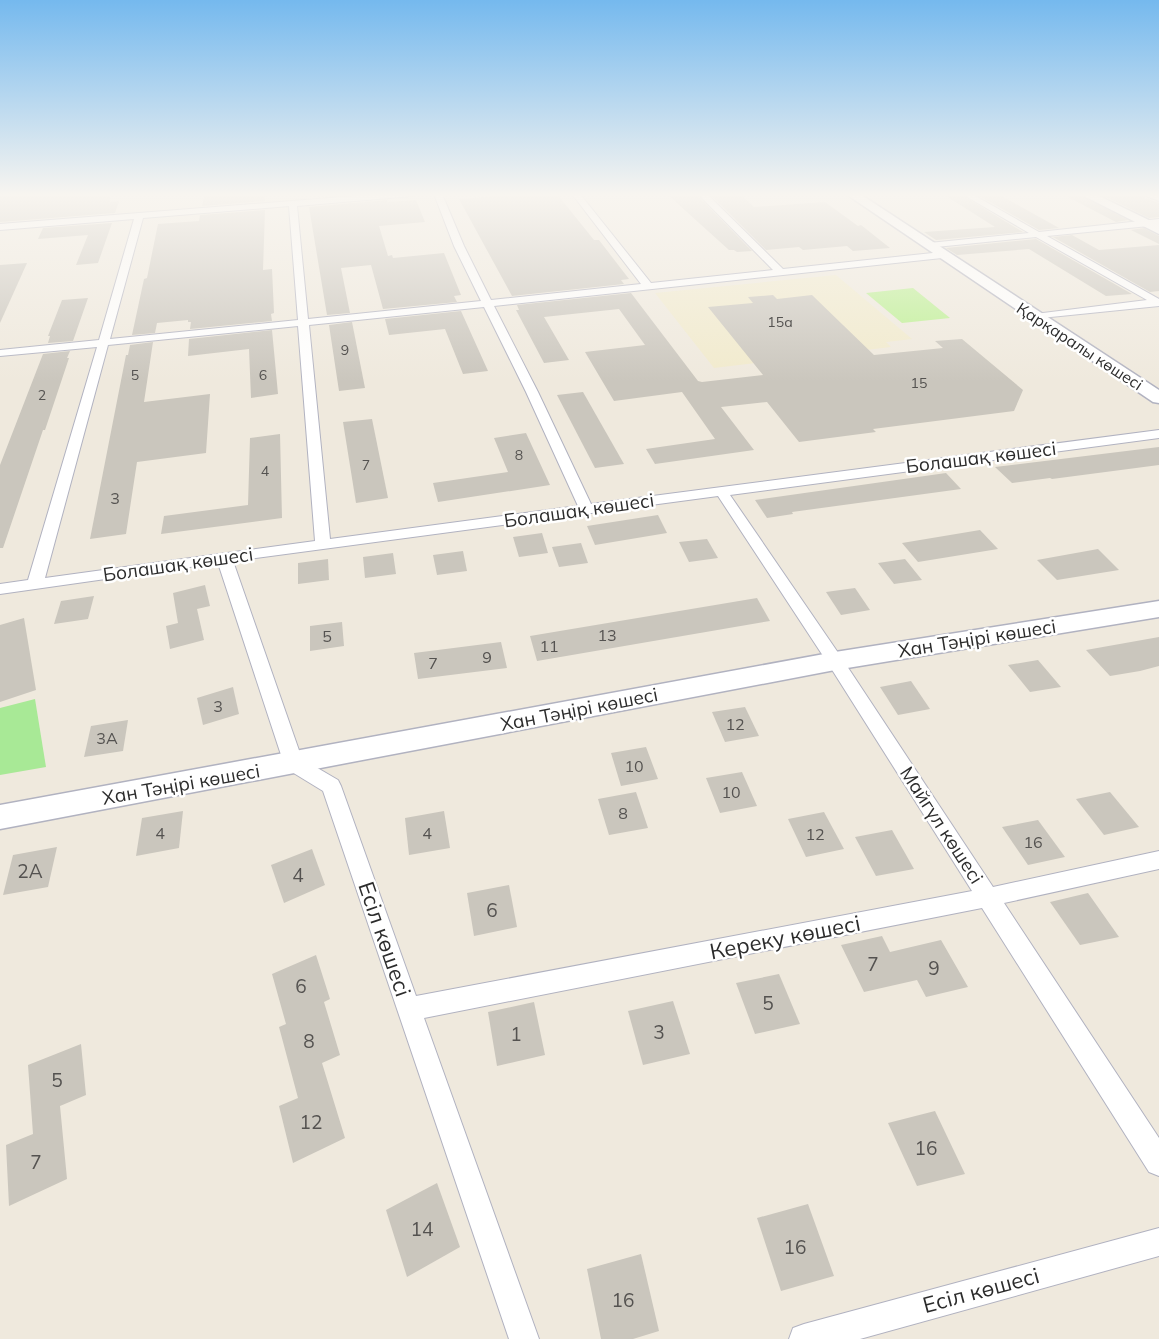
<svg xmlns="http://www.w3.org/2000/svg" width="1159" height="1339" font-family="Mulish,sans-serif">
<style>
.education{fill:#f1eacc}
.green{fill:#a8e996}
.pitch{fill:#bcf091}
.building{fill:#cac6bd}
.lines{fill:none;stroke-linecap:round;stroke-linejoin:round}
.street-casing{stroke:#b1b2c0;stroke-width:2}
.secondary-casing{stroke:#b1b2c0;stroke-width:3}
.street{fill:#fff;fill-rule:evenodd}
.secondary{fill:#fff;fill-rule:evenodd}
.labels{text-anchor:middle;stroke-width:5;stroke-linejoin:round;paint-order:stroke}
.far-number-label{font-size:14px;fill:#545250}
.far-street-label{font-size:16px;fill:#2c2c2c;stroke:#fff}
.number-label{font-size:16px;fill:#545250}
.street-label{font-size:19px;fill:#2c2c2c;stroke:#fff}
.near-number-label{font-size:19px;fill:#545250}
.near-street-label{font-size:22px;fill:#2c2c2c;stroke:#fff}
</style>
<rect width="100%" height="100%" fill="#efe9dd"/>
<path class="education" d="M836,275L912,339L886,342L891,347L714,368L655,293Z"/>
<path class="green" d="M35,699L46,767L0,775V708Z"/>
<path class="pitch" d="M913,288L950,318L902,323L866,293Z"/>
<g class="building">
<path d="M0,194H110V202L119,201L115,213L0,222Z"/>
<path d="M205,194H265V201L202,206Z"/>
<path d="M495,194H557L594,240H599L629,279L621,280L624,284L512,296L459,199L497,196Z"/>
<path d="M667,194H696L752,251L737,252L734,250H729Z"/>
<path d="M710,194H740L754,207L825,202L858,226L861,225L890,248L853,251L847,246L803,250L799,247L766,250Z"/>
<path d="M943,194H960L1023,232L936,240L924,232L995,227Z"/>
<path d="M976,194H998L1059,228L1039,230Z"/>
<path d="M1062,194H1078L1128,220L1116,222Z"/>
<path d="M1100,194H1143L1145,198L1159,203V217L1149,218Z"/>
<path d="M387,200V202L416,200L425,222L379,226L388,256L392,255L393,258L444,253L461,295L454,296L457,302L383,309L371,265L341,268L350,313L327,315L309,207Z"/>
<path d="M265,210L263,270L272,269L274,313L271,314L272,321L190,329L191,322H188V320L157,323L155,333L132,335L144,279L147,278L158,224L199,221L200,215Z"/>
<path d="M112,223L98,263L76,265L88,235L38,239L43,228Z"/>
<path d="M1144,228L1159,236V244L1131,230Z"/>
<path d="M1072,235L1099,250L1159,245V291L1150,292L1053,237Z"/>
<path d="M1036,239L1132,294L1106,296L1029,249L957,255L946,248Z"/>
<path d="M27,263L0,323V265Z"/>
<path d="M631,293L698,381L702,382L763,375L708,307L753,303L748,297L773,295L777,299L812,295L874,355L943,348L935,341L962,339L1023,390L1014,411L873,429L876,432L799,442L767,402L721,407L754,450L655,464L646,449L715,439L682,392L614,401L585,352L645,345L619,309L544,317L569,360L544,363L516,310H519L517,305Z"/>
<path d="M88,298L73,341L48,343L50,336H48L62,300Z"/>
<path d="M461,311L488,371L463,374L445,329L389,335L385,319Z"/>
<path d="M352,322L365,388L339,391L329,325Z"/>
<path d="M272,330L278,394L251,398L249,349L188,356L189,339Z"/>
<path d="M153,342L144,402L210,394L206,453L137,462L126,534L90,539L126,355H128L130,345Z"/>
<path d="M70,351L67,358H69L45,430H43L3,548H0V465L43,354Z"/>
<path d="M583,392L624,464L595,468L557,395Z"/>
<path d="M372,419L388,498L356,503L343,422Z"/>
<path d="M526,433L550,485L438,502L433,483L508,472L494,438Z"/>
<path d="M280,434L282,518L161,534L164,516L248,505L250,438Z"/>
<path d="M1159,447V465L1052,479L1050,478L1012,483L995,467Z"/>
<path d="M946,473L961,489L792,512L793,514L767,518L755,500Z"/>
<path d="M658,515L667,533L595,545L587,526Z"/>
<path d="M980,530L998,549L918,562L902,543Z"/>
<path d="M542,533L548,553L519,557L513,537Z"/>
<path d="M707,539L718,558L689,562L679,542Z"/>
<path d="M581,543L588,563L559,567L552,547Z"/>
<path d="M1098,549L1119,570L1057,580L1037,560Z"/>
<path d="M463,551L467,571L437,575L433,555Z"/>
<path d="M393,553L396,574L365,578L363,557Z"/>
<path d="M328,559L329,580L298,584V563Z"/>
<path d="M905,559L922,580L894,584L878,563Z"/>
<path d="M205,585L210,606L197,609L204,640L170,649L166,626L178,623L173,593Z"/>
<path d="M855,588L870,610L841,615L826,592Z"/>
<path d="M94,596L88,619L54,624L61,601Z"/>
<path d="M757,598L770,621L537,661L530,636Z"/>
<path d="M24,618L36,690L0,702V625Z"/>
<path d="M342,622L344,646L310,651V626Z"/>
<path d="M1159,637V666L1140,671L1110,676L1086,650Z"/>
<path d="M501,642L507,668L418,679L414,653Z"/>
<path d="M1038,660L1061,687L1030,692L1008,665Z"/>
<path d="M911,681L930,709L898,715L880,687Z"/>
<path d="M233,687L239,714L203,725L197,698Z"/>
<path d="M745,707L759,736L725,742L712,712Z"/>
<path d="M128,720L123,751L84,757L91,726Z"/>
<path d="M646,747L658,779L621,786L611,753Z"/>
<path d="M742,772L757,806L720,813L706,778Z"/>
<path d="M636,792L648,828L609,835L598,799Z"/>
<path d="M1110,792L1139,827L1104,835L1076,799Z"/>
<path d="M183,811L179,848L136,856L142,818Z"/>
<path d="M444,811L450,848L409,855L405,818Z"/>
<path d="M824,812L844,849L806,857L788,819Z"/>
<path d="M1038,820L1065,857L1028,865L1002,827Z"/>
<path d="M892,830L914,869L876,876L855,837Z"/>
<path d="M57,847L48,887L3,895L13,855Z"/>
<path d="M312,849L325,885L284,903L271,865Z"/>
<path d="M509,885L517,927L474,936L467,893Z"/>
<path d="M1088,893L1119,937L1080,945L1050,902Z"/>
<path d="M882,936L890,952L941,940L968,987L926,997L917,980L864,992L841,945Z"/>
<path d="M316,955L330,999L324,1002L340,1055L322,1063L345,1138L293,1163L279,1106L298,1098L279,1027L286,1024L272,974Z"/>
<path d="M779,974L800,1024L755,1034L736,983Z"/>
<path d="M673,1001L690,1054L643,1065L628,1011Z"/>
<path d="M534,1002L545,1055L497,1066L488,1012Z"/>
<path d="M81,1044L86,1095L60,1106L67,1179L9,1206L6,1145L33,1134L28,1065Z"/>
<path d="M935,1111L965,1174L917,1186L888,1123Z"/>
<path d="M437,1183L460,1247L407,1277L386,1210Z"/>
<path d="M808,1204L834,1276L781,1291L757,1218Z"/>
<path d="M641,1254L659,1331L633,1339H601L587,1269Z"/>
</g>
<g class="lines">
<defs>
<g id="street">
<path d="M380,194H416L412,196L297,206L308,319L481,301L454,246L434,194H442L464,246L491,300L641,284L572,194H580L651,283L773,270L698,194H707L783,269L942,252L947,255L942,258L494,306L538,392L591,504L1159,430V438L730,495L841,657L993,887L1159,851V869L1004,903L1159,1138V1176L1149,1172L982,908L424,1018L539,1339H509L323,791L287,769L284,764L218,563L0,594V584L28,580L97,347L0,356V350L99,340L134,219L0,230V224ZM289,206L298,320L110,339L143,218ZM484,307L526,392L578,506L330,539L309,325ZM298,326L315,541L45,578L108,345ZM718,496L829,665L972,891L416,996L341,786L338,780L302,759L233,561Z"/>
<path d="M962,194H972L1039,232L1159,219V225L1047,236L1159,299V306L1031,319L1030,317L1035,314L1147,300L1036,237L926,248V244L929,243L1029,233Z"/>
<path d="M1145,194L1159,196V201L1146,196Z"/>
<path d="M1159,1228V1256L860,1339H789L793,1328L804,1324Z"/>
</g>
<g id="secondary">
<path d="M846,194H860L1159,390V403L1153,402Z"/>
<path d="M1080,194H1095L1159,225V234Z"/>
<path d="M1159,601V617L835,670L0,829V805L835,652Z"/>
</g>
</defs>
<use href="#street" class="street-casing"/>
<use href="#secondary" class="secondary-casing"/>
<use href="#street" class="street"/>
<use href="#secondary" class="secondary"/>
</g>
<linearGradient id="sky" x2="0" y2="1"><stop stop-color="#75b9ee"/><stop offset="0.51" stop-color="#f8f5f0"/><stop offset="1" stop-color="#f8f5f0" stop-opacity="0"/></linearGradient>
<rect width="1159" height="382" fill="url(#sky)"/>
<g class="labels">
<g class="far-number-label">
<text x="780" y="327">15а</text>
<text x="345" y="355">9</text>
<text x="135" y="380">5</text>
<text x="263" y="380">6</text>
<text x="919" y="388">15</text>
<text x="42" y="400">2</text>
<text x="519" y="460">8</text>
<text x="366" y="470">7</text>
<text x="265" y="476">4</text>
</g>
<g class="far-street-label">
<text transform="translate(1080 346) rotate(33)" y="6">Қарқаралы көшесі</text>
</g>
<g class="number-label">
<text x="115" y="504">3</text>
<text x="607" y="641">13</text>
<text x="327" y="642">5</text>
<text x="549" y="652">11</text>
<text x="487" y="663">9</text>
<text x="433" y="669">7</text>
<text x="218" y="712">3</text>
<text x="735" y="730">12</text>
<text x="107" y="744">3А</text>
<text x="634" y="772">10</text>
<text x="731" y="798">10</text>
<text x="623" y="819">8</text>
<text x="160" y="839">4</text>
<text x="427" y="839">4</text>
<text x="815" y="840">12</text>
<text x="1033" y="848">16</text>
</g>
<g class="street-label">
<text transform="translate(981 457) rotate(-7)" y="7">Болашақ көшесі</text>
<text transform="translate(579 510) rotate(-8)" y="7">Болашақ көшесі</text>
<text transform="translate(178 564) rotate(-8)" y="7">Болашақ көшесі</text>
<text transform="translate(977 638) rotate(-9)" y="7">Хан Тәңірі көшесі</text>
<text transform="translate(579 709) rotate(-11)" y="7">Хан Тәңірі көшесі</text>
<text transform="translate(181 784) rotate(-10)" y="7">Хан Тәңірі көшесі</text>
<text transform="translate(942 825) rotate(57)" y="7">Майгүл көшесі</text>
</g>
<g class="near-number-label">
<text x="30" y="878">2А</text>
<text x="298" y="882">4</text>
<text x="492" y="917">6</text>
<text x="873" y="971">7</text>
<text x="934" y="975">9</text>
<text x="301" y="993">6</text>
<text x="768" y="1010">5</text>
<text x="659" y="1039">3</text>
<text x="516" y="1041">1</text>
<text x="309" y="1048">8</text>
<text x="57" y="1087">5</text>
<text x="311" y="1129">12</text>
<text x="926" y="1155">16</text>
<text x="36" y="1169">7</text>
<text x="422" y="1236">14</text>
<text x="795" y="1254">16</text>
<text x="623" y="1307">16</text>
</g>
<g class="near-street-label">
<text transform="translate(785 937) rotate(-11)" y="8">Кереку көшесі</text>
<text transform="translate(385 939) rotate(71)" y="8">Есіл көшесі</text>
<text transform="translate(981 1290) rotate(-15)" y="8">Есіл көшесі</text>
</g>
</g>
</svg>
